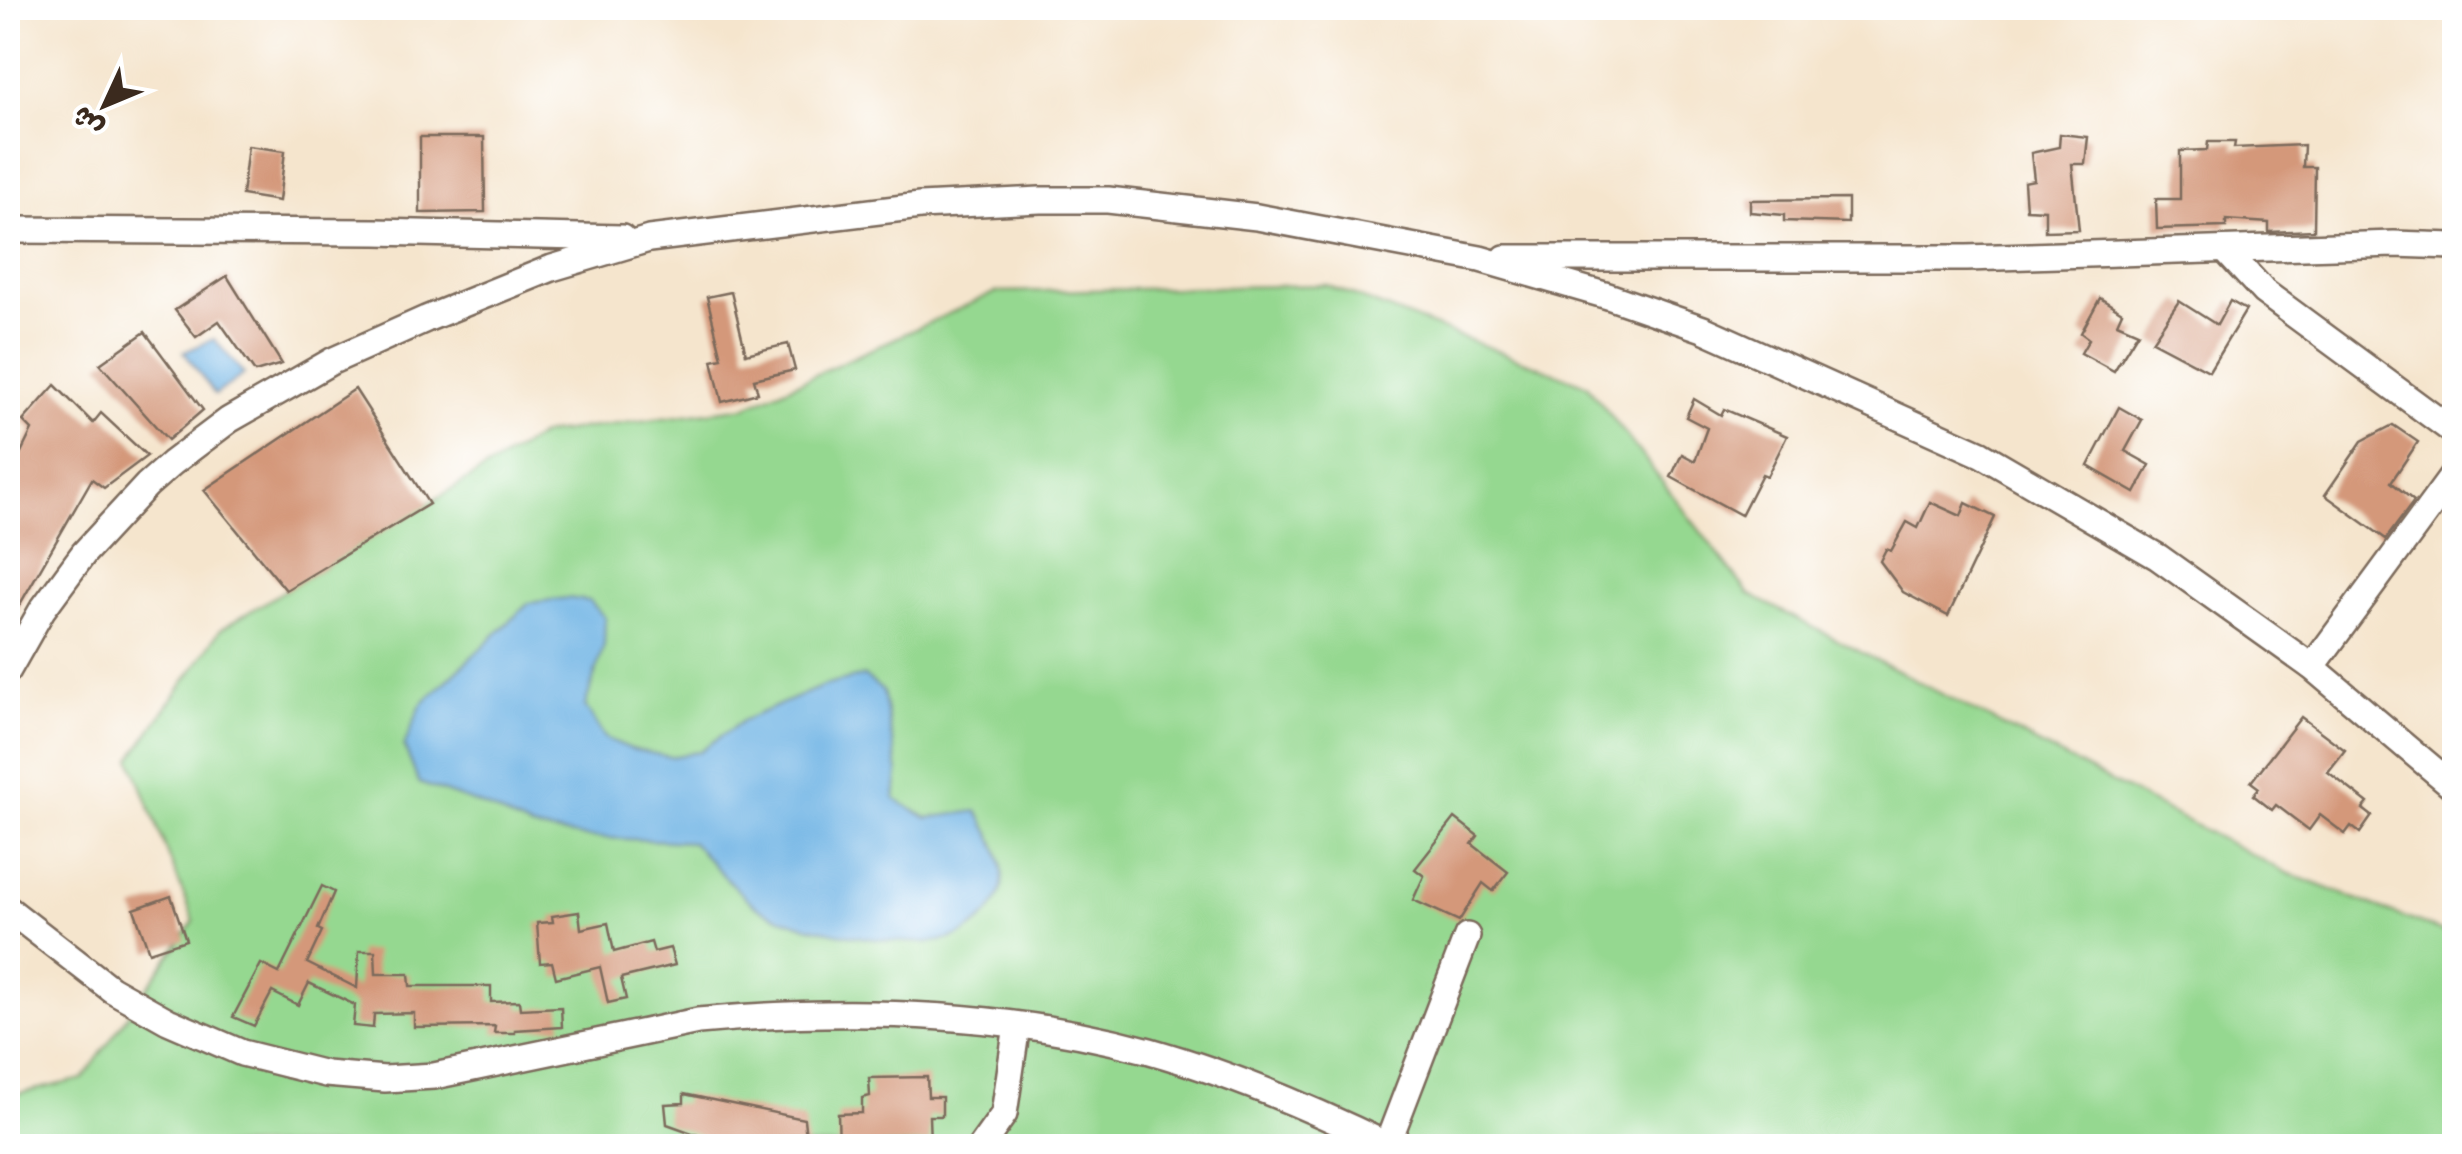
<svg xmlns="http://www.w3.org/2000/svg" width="2462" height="1154" font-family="'Balsamiq Sans','Playpen Sans Arabic',sans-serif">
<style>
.green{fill:#95d890;stroke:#688157;stroke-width:2.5}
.water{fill:#6eb3e4;stroke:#546e81;stroke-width:2.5}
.building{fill:#d4987a}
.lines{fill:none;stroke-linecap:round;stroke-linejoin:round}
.minor-casing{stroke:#7c6b5b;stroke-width:30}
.minor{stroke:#fff;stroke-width:25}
</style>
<rect width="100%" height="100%" fill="#fff"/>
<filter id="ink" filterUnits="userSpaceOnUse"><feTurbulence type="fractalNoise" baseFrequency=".01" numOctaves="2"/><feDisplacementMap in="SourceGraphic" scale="20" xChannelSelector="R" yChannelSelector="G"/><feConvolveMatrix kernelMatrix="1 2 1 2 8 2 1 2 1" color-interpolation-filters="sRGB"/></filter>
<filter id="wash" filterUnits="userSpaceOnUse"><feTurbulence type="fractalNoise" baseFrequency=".0048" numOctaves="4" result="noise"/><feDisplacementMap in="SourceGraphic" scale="40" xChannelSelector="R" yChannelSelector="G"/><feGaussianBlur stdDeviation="2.25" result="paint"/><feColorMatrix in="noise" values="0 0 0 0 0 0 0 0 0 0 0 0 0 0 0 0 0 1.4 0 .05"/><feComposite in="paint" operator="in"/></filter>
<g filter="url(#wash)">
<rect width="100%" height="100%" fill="#f5e5cd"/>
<path class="green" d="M1326,285L1587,385L1749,594L2287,873L2454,936V1146H8V1096L83,1079L194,921L131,759L221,629L543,434L745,407L996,292Z"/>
<g class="water">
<path d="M214,339L244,374L215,395L184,352Z"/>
<path d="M567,598L590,601L605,618L604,645L585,706L605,738L631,749L670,757L698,752L744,720L823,686L864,676L883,691L898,772L895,799L927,818L977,811C998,844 1017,881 988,914C978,925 965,935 950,939C910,950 801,930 764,911C743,900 710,860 692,842L582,837L530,828L484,806L419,783L404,746L421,705L529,603Z"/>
</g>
<g id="blocks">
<g class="building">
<path d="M2060,134L2088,137L2085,164H2072L2079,230L2045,231V210L2026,209L2024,182L2034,180L2031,153L2059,147Z"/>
<path d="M420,137H484L485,212L420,213Z"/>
<path d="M2208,142H2235L2234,148L2304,145L2303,167H2315L2314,230L2269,232V223L2226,220V227L2157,229L2156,199H2180V151L2207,150Z"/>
<path d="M248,146L285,151L279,201L242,195Z"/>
<path d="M1848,199V223L1784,221V215L1750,212V200Z"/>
<path d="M227,276L282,364L255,372L219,321L196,337L175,310Z"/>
<path d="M731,292L746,354L788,344L795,370L754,379L758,393L722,402L712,360L722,358L707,297Z"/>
<path d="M2100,298L2122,312L2117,323L2138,332L2114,371L2081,353L2089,339L2081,333Z"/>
<path d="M2179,301L2217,325L2230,301L2246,310L2209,371L2152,341Z"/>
<path d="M145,332L203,410L168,440L100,364Z"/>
<path d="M55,385L93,423L101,413L147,456L104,488L92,479L8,625V479L32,430L23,421Z"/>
<path d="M355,389L429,504L286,590L204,490Z"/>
<path d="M1694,399L1721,415L1724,409L1787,436L1767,476L1762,474L1741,515L1671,477L1682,454L1695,461L1707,428L1686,417Z"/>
<path d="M2119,407L2142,420L2125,451L2150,465L2135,493L2088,466Z"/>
<path d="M2393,425L2418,442L2391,482L2414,501L2386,539L2325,495L2362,441Z"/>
<path d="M1930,502L1961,516L1966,503L1995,517L1948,616L1903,592L1880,561L1886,549L1891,551L1907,522L1918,528Z"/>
<path d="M2301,717L2345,750L2328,772L2368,803L2363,809L2372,816L2360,833L2351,826L2345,834L2320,815L2309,830L2276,805L2272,810L2253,795L2259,788L2251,782Z"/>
<path d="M1455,818L1478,836L1472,844L1508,872L1493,891L1483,883L1459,921L1413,900L1424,876L1415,869Z"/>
<path d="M322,886L334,892L318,929L322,931L307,963L357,988L359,951H375L376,974H409L410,986H491V1002L519,1001L520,1009L561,1007L562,1027L515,1030V1033H494L495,1026L414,1027V1013L374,1014L373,1028L353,1026L355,1005L309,983L298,1005L272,992L254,1026L233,1017L261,964L279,973Z"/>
<path d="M171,896L186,940L149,952L134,909Z"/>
<path d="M579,912L581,929L608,923L614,952L651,942L654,952L670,948L675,965L621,978L626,999L608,1003L600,967L556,978L552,962L540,963L537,923L553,922L552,916Z"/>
<path d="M927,1077L928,1097H942V1116H929L930,1143L839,1146L838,1114L862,1113V1098L870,1096L869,1078Z"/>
<path d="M684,1094L804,1119L807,1146H728L667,1124L665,1104L684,1103Z"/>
</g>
</g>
</g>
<g filter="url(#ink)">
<use href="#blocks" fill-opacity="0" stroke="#7c6b5b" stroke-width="2.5"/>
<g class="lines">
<defs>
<g id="minor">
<path d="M8,230L376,232L622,238"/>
<path d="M2227,252L2264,292L2454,432"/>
<path d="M1505,258H1967L2394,244L2454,246"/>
<path d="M2312,667L2454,474"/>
<path d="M8,670L42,610L84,553L147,485L172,463L229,420L332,361L426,319L552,268L649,239L920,206L1040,200H1108L1257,217L1480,259L1608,296L1703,329L1981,454L2158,557L2312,667L2454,787"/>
<path d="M8,909L111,989L168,1021L242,1053L326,1074L385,1079L434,1076L698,1021C848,1007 1003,1011 1150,1051C1231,1074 1313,1109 1389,1146"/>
<path d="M1387,1145L1467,936"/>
<path d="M981,1146L1004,1114L1017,1025"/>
</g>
</defs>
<use href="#minor" class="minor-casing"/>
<use href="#minor" class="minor"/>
</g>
</g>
<rect width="2462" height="1154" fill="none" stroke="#fff" stroke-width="40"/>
<g transform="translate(105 105) rotate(226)" stroke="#ffffff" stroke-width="8" paint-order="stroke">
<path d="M0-8L18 38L0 25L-18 38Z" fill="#3b2a1e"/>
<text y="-15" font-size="28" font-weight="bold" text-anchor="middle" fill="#3b2a1e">ش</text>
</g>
</svg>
